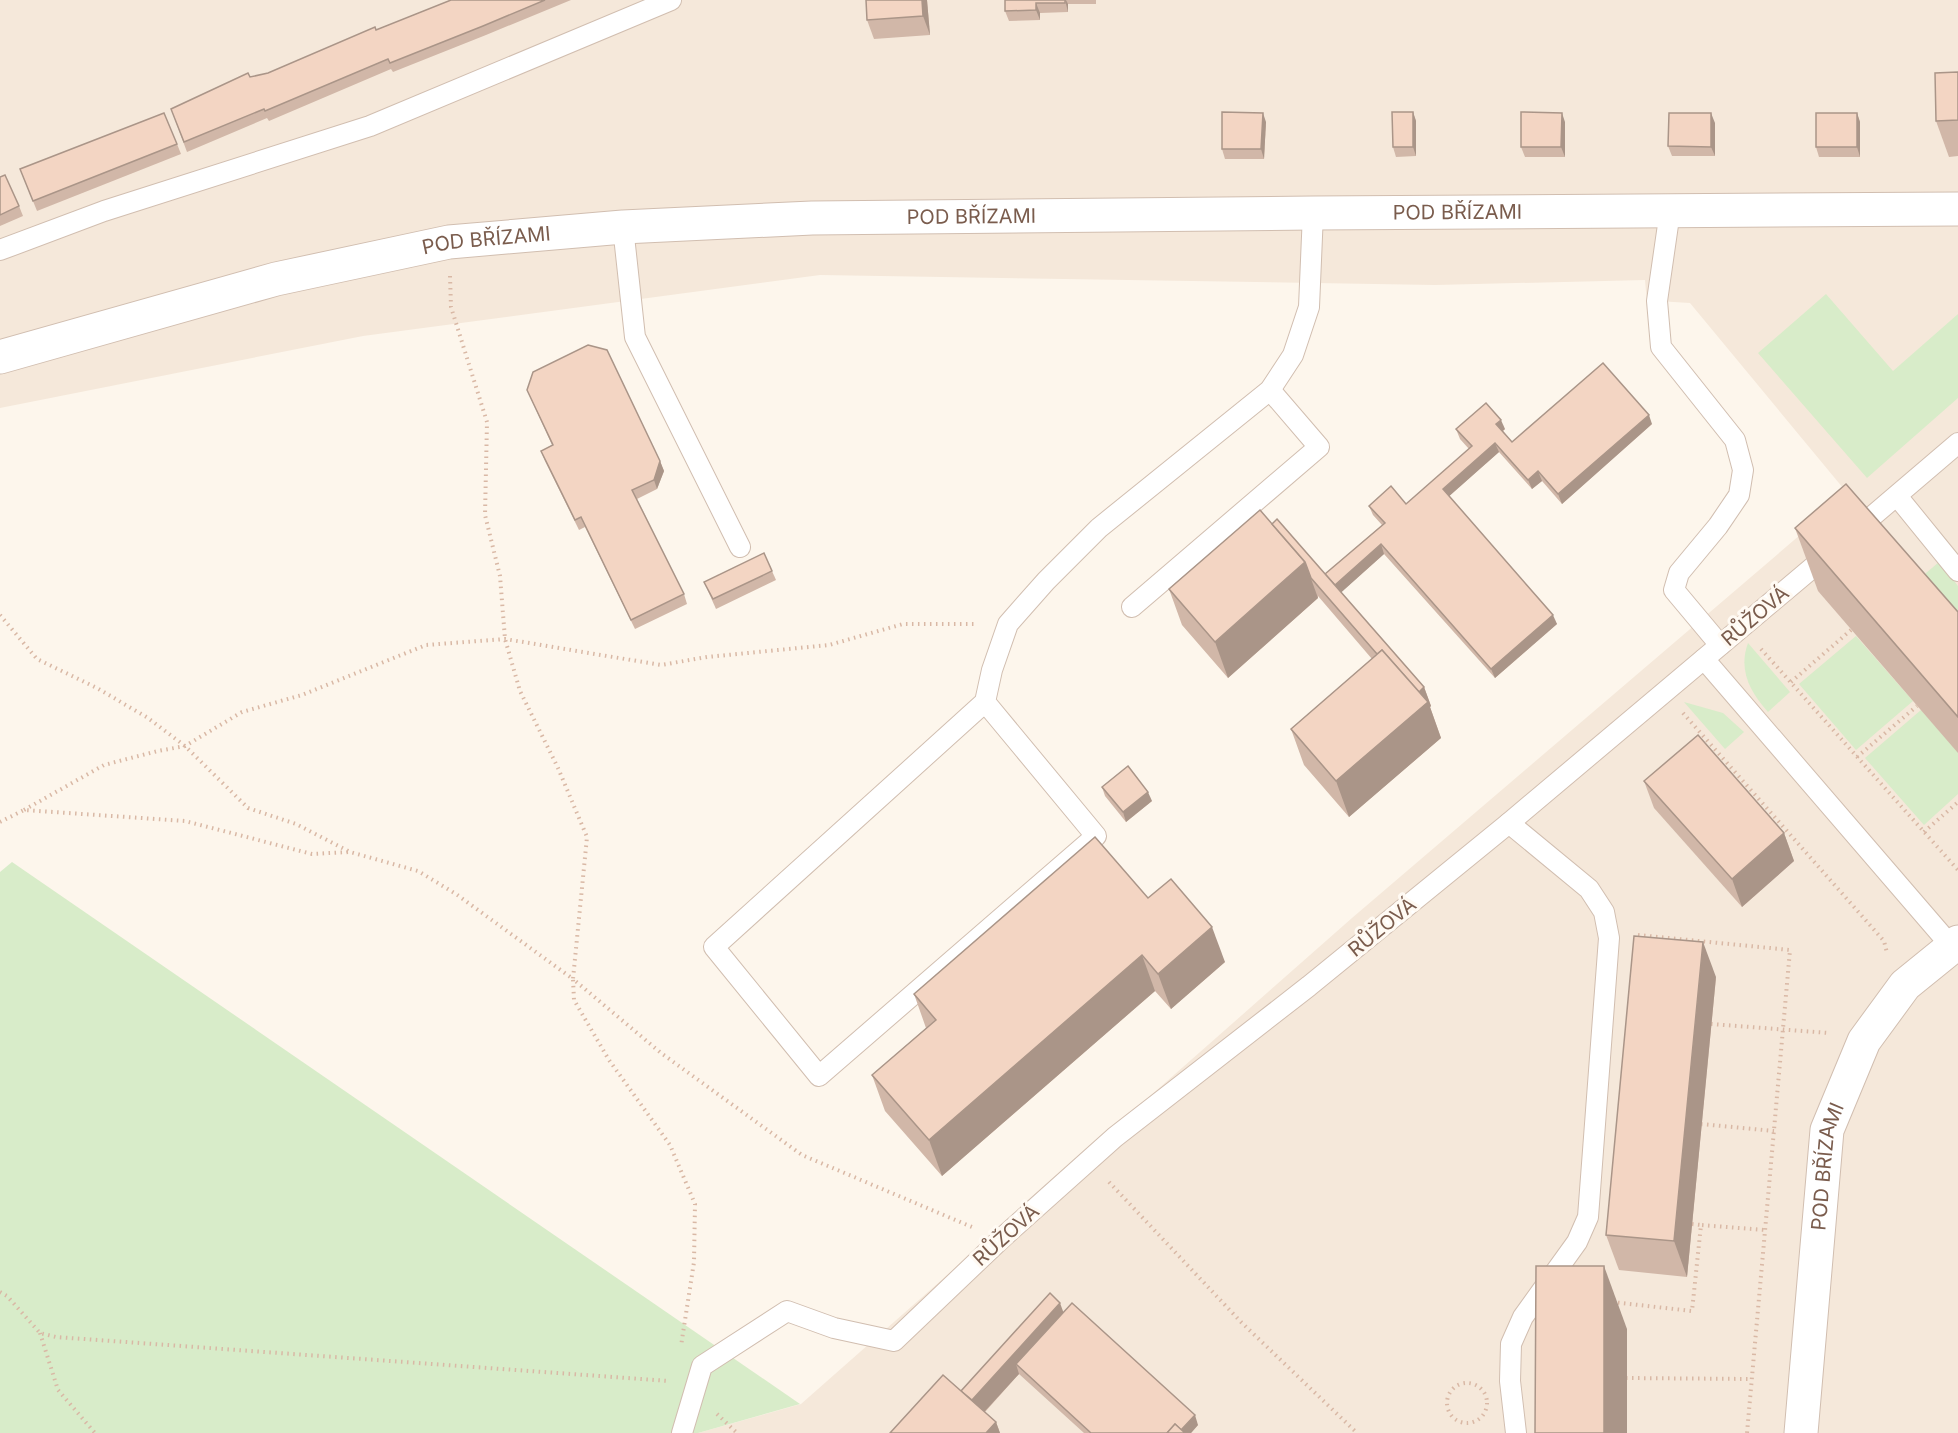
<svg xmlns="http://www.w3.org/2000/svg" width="1958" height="1433" font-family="Inter,sans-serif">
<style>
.residential{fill:#f5e8da}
.green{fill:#d8ecc9}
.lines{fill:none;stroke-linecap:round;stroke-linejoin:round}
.service-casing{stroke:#d1beb0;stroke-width:22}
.minor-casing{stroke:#d1beb0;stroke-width:35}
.tertiary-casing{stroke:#d1beb0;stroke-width:35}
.path{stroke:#d9b8a5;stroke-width:4;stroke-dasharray:1.5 4.5;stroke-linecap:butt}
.service{stroke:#fff;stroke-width:20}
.minor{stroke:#fff;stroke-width:33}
.tertiary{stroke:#fff;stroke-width:33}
.wall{fill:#d1b7a8}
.shaded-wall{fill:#aa9588}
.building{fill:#f3d5c3;stroke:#aa9588;stroke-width:1.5}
.labels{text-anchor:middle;stroke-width:6;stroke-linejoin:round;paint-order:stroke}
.street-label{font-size:20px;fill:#7a5c4d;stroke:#fffaf3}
</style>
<rect width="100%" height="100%" fill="#fdf6ec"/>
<path class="residential" d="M0,0H1958V1433H698L801,1404L1352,918L1848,494L1690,303L1657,301L1647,303L1645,280L1435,285L820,275L363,336L0,408Z"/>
<g class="green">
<path d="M1826,294L1893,371L1958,314V398L1867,478L1758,353Z"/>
<path d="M1939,562L1958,586V649L1906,590Z"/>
<path d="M1856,636L1913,701L1856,750L1799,684Z"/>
<path d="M1748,643L1790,692L1768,712C1750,692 1738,670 1748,643Z"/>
<path d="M1684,702L1723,713L1744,732L1725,749Z"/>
<path d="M1921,710L1958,752V794L1924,825L1865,758Z"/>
<path d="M12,862L800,1404L698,1433H0V872Z"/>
</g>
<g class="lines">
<defs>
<g id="service">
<path d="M1670,211L1657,301L1661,347L1735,440L1743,470L1739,495L1718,526L1679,573L1674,590L1720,645"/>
<path d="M623,227L635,337L740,547"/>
<path d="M0,250L104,211L370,126L671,0"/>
<path d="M1897,496L1958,571"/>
<path d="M1855,531L1958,443"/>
<path d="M1132,607L1319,447L1270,390"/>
<path d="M1704,659L1952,947"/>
<path d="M985,702L1096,836L819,1076L714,947L985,702L992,670L1008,624L1046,581L1099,528L1270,390L1293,355L1309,307L1313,213"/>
<path d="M1509,823L1589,889L1604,912L1609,938L1588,1217L1577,1242L1523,1317L1511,1344L1510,1381L1516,1433"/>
<path d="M682,1433L702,1366L787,1311L834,1328L894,1341L1001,1239L1115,1137L1309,986L1509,823L1831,552"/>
</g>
<g id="minor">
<path id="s1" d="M1801,1433L1827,1130L1864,1041L1905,985L1958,942"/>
</g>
<g id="tertiary">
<path id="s2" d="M0,357L276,279L449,242L623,227L812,218L1313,213L1958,209"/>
</g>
</defs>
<use href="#service" class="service-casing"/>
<use href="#minor" class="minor-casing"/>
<use href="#tertiary" class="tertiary-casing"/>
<g class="path">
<path d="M450,276L451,307L487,422L485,515L500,576L505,639L520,691L558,768L587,837L573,979L661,1053L802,1155L972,1227"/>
<path d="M0,615L37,659L97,688L148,718L185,746L248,808L296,824L350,852L418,871L456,894L573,979L574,1000L609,1060L670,1145L695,1204L694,1262L681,1346"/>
<path d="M1761,649L1958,870"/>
<path d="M1791,682L1851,630"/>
<path d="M1683,713L1884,941L1887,953"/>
<path d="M1857,757L1917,706"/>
<path d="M24,810L104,765L158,751L185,746L242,712L302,695L426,645L505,639L661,665L707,657L829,645L903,624H977"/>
<path d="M0,822L24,810L185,821L312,854L349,852"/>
<path d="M1924,832L1958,802"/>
<path d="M1638,935L1790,950L1747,1433"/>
<path d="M1711,1024L1829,1033"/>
<path d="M1701,1124L1774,1131"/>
<path d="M1109,1182L1241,1322L1357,1433"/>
<path d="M1692,1224L1701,1225"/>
<path d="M0,1292L7,1296L40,1333L56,1337L669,1381"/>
<path d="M1612,1302L1692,1311L1701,1225L1765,1230"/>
<path d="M40,1333L58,1390L95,1433"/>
<path d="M1626,1378L1751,1379"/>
<circle cx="1467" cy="1403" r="20"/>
<path d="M717,1414L737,1433"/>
</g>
<use href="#service" class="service"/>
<use href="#minor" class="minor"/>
<use href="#tertiary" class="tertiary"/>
</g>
<g class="wall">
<path d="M451,0H571L486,35L393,72L391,69L269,121L267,118L187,152L171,109L250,77L268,73Z"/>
<path d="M866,0H927L930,35L874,39L867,20Z"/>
<path d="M1005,0H1096V4H1068V12L1040,13V20L1009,21L1005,11Z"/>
<path d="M1958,72V156L1949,157L1936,121Z"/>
<path d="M1413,112L1416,121V156L1396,157L1393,147Z"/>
<path d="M1857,113L1860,122V157H1819L1816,147Z"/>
<path d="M1266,122L1264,159H1225L1222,149Z"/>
<path d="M1565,122V157H1525L1521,147Z"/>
<path d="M1715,123V156H1672L1668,146Z"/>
<path d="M177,144L181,154L37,211L20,169Z"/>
<path d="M0,177L19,206L23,216L0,226Z"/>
<path d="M527,390L660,461L664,471L657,489L637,499L684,594L687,604L635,629L585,527L579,530L545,461L541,451L552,445Z"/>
<path d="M1652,424L1562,504L1542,481L1532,489L1499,452L1449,496L1557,624L1495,678L1384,554L1341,592L1424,687L1431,706L1430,707L1441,738L1349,817L1304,765L1291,729L1372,659L1318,596V598L1228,678L1182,625L1169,589L1272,524L1325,574L1382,525L1373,515L1369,506L1406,504L1469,449L1460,439L1456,429H1505L1503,431L1512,442Z"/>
<path d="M1795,528L1958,612V753L1818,591Z"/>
<path d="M772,571L776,580L716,609L704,582Z"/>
<path d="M1644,781L1784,833L1794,861L1742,907L1654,808Z"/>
<path d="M1102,787L1152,801L1126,822L1105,796Z"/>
<path d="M1148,898L1225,962L1171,1009L1155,991L942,1176L885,1111L872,1075L926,1028L914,994Z"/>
<path d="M1716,977L1687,1277L1619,1270L1606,1235Z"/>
<path d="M1064,1312L1198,1425L1191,1433H1084L1019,1374L985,1412L996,1422L1000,1433H890L961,1391Z"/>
</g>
<g class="shaded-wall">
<path d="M922,0H927L930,35L923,16Z"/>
<path d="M1065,0H1066L1068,4V12Z"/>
<path d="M1036,3L1040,13V20L1036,10Z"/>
<path d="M1413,112L1416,121V156L1413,147Z"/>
<path d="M1263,113L1266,122L1264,159L1261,149Z"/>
<path d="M1562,113L1565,122V157L1561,147Z"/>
<path d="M1711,113L1715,123V156L1711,147Z"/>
<path d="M1857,113L1860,122V157L1857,147Z"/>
<path d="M1649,415L1652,424L1562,504L1558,494Z"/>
<path d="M1501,420L1505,429L1499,434L1496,424Z"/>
<path d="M1495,443L1499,452L1446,499L1443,489Z"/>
<path d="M660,461L664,471L657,489L654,480Z"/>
<path d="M1538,471L1542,481L1532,489L1528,480Z"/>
<path d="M1381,544L1384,554L1335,598L1332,588Z"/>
<path d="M1305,562L1318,598L1228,678L1215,642Z"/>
<path d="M1553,615L1557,624L1495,678L1491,669Z"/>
<path d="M1424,687L1431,706L1430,707L1441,738L1349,817L1336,781L1414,696Z"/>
<path d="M1148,792L1152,801L1126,822L1123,812Z"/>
<path d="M1784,833L1794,861L1742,907L1732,879Z"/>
<path d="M1212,927L1225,962L1171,1009L1158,974Z"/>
<path d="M1703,942L1716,977L1687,1277L1674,1241Z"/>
<path d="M1142,955L1155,991L942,1176L929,1140Z"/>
<path d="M1604,1266L1627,1329V1433H1604Z"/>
<path d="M1060,1303L1067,1322L1016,1364L1019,1374L975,1422L968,1403Z"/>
<path d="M1195,1415L1198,1425L1191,1433H1179Z"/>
<path d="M996,1422L1000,1433H986Z"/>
</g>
<g class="building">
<path d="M451,0H545L483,26L390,63L388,59L265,111L264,109L184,142L171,109L248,73L250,77L268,73L375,27L376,30Z"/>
<path d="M866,0H922L923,16L867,20Z"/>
<path d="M1005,0H1065V3H1036V10L1005,11Z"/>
<path d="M1958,72V120L1936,121L1935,73Z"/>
<path d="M1222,112L1263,113L1261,149H1222Z"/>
<path d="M1392,112H1413V147H1393Z"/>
<path d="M1521,112L1562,113L1561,147H1521Z"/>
<path d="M164,113L177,144L33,201L20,169Z"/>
<path d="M1669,113H1711V147L1668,146Z"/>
<rect x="1816" y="113" width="41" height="34"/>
<path d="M5,175L19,206L0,215V177Z"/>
<path d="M588,345L607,350L660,461L654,480L632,490L684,594L631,620L581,517L575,520L541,451L553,445L527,390L533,372Z"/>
<path d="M1603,363L1649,415L1558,494L1538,471L1528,480L1495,443L1443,489L1553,615L1491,669L1381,544L1335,585L1325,574L1385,523L1369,506L1391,486L1406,504L1472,446L1456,429L1486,403L1501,420L1496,424L1512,442Z"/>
<path d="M1846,484L1958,612V717L1795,528Z"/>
<path d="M1260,510L1305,562L1215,642L1169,589Z"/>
<path d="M1277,519L1424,687L1419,692L1382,650L1377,654L1311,578L1305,562L1272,524Z"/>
<path d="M764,553L772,571L713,599L704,582Z"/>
<path d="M1382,650L1428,702L1336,781L1291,729Z"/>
<path d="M1698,735L1784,833L1732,879L1644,781Z"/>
<path d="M1128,766L1148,792L1123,812L1102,787Z"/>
<path d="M1095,837L1148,898L1171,879L1212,927L1158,974L1142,955L929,1140L872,1075L936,1020L914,994Z"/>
<path d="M1634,936L1703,942L1674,1241L1606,1235Z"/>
<path d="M1536,1266H1604V1433H1535Z"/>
<path d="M1050,1293L1060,1303L972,1400L961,1391Z"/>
<path d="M1072,1303L1195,1415L1181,1430L1175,1424L1167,1433H1091L1016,1364Z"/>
<path d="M943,1375L996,1422L986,1433H890Z"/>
<path d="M1175,1424L1185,1433H1167Z"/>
</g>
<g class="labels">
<g class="street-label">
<text dy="7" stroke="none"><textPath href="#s2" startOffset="1473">POD BŘÍZAMI</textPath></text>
<text dy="7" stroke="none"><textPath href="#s2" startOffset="987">POD BŘÍZAMI</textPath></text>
<text dy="7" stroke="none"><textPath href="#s2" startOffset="501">POD BŘÍZAMI</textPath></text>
<text transform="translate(1755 616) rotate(-40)" y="7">RŮŽOVÁ</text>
<text transform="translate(1382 927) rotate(-39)" y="7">RŮŽOVÁ</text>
<text dy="7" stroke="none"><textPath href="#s1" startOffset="268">POD BŘÍZAMI</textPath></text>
<text transform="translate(1006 1235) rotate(-42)" y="7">RŮŽOVÁ</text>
</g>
</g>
</svg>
